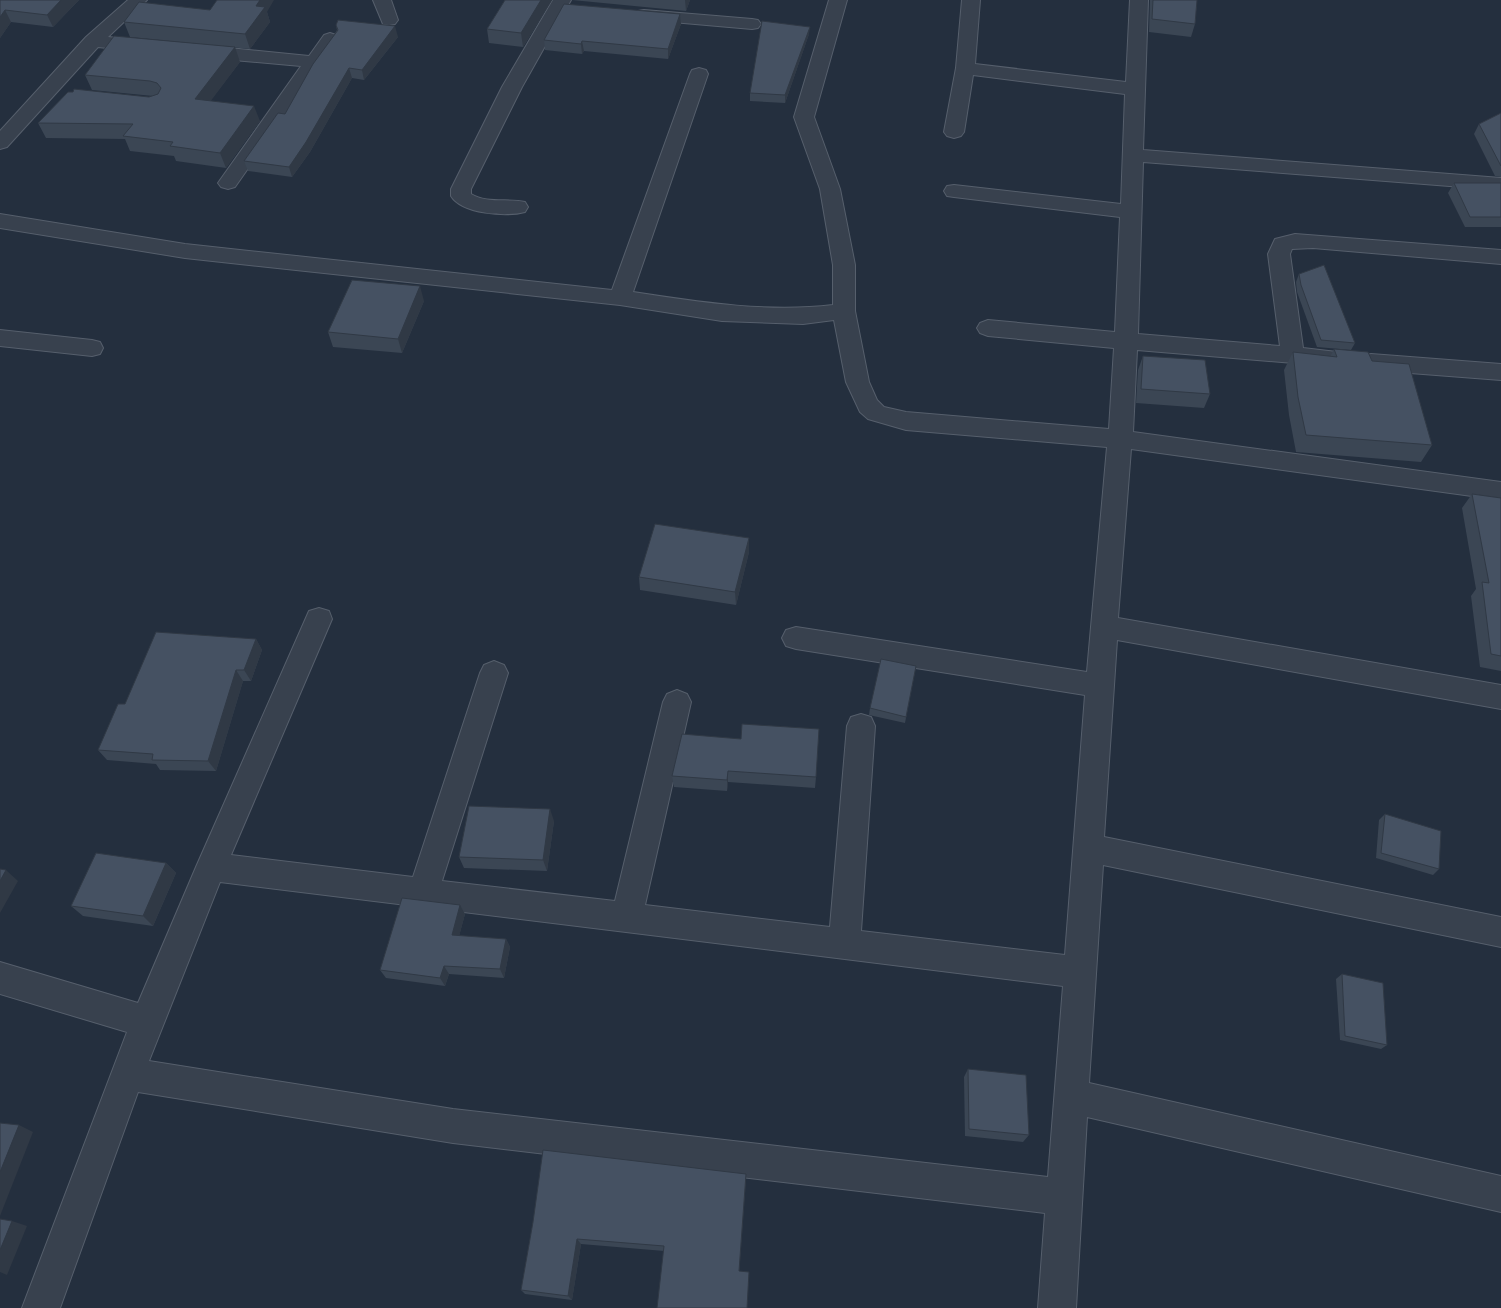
<svg xmlns="http://www.w3.org/2000/svg" width="1501" height="1308" font-family="Jost,sans-serif">
<style>
.lines{fill:none;stroke-linecap:round;stroke-linejoin:round}
.street-casing{stroke:#565f6c;stroke-width:2}
.street{fill:#38414e;fill-rule:evenodd}
.wall{fill:#3b4654}
.shaded-wall{fill:#303945}
.building{fill:#455162;stroke:#303945}
</style>
<rect width="100%" height="100%" fill="#242f3e"/>
<g class="lines">
<defs>
<g id="street">
<path d="M128,0H147L108,37L153,42L155,46L153,50L146,52L98,47L7,147L0,149V131L86,37Z"/>
<path d="M373,0H391L398,20L395,24L389,25L383,24Z"/>
<path d="M553,0H571L522,87L471,189V194C487,204 508,198 525,202L528,207L525,212C506,217 462,214 451,196V189L502,87Z"/>
<path d="M829,0H847L814,117L840,189L855,265V311L869,382L877,400L884,407L906,412L1109,429L1114,348L988,336L980,333L977,328L980,323L988,320L1115,332L1120,217L954,197L947,196L944,191L947,186L954,185L1121,204L1125,94L973,75L964,132L961,136L954,138L947,136L944,132L956,68L962,0H980L975,64L1126,82L1130,0H1148L1143,150L1501,178V190L1143,162L1138,334L1280,346L1268,254L1275,239L1295,234L1501,250V264L1313,248L1292,249L1290,254L1303,348L1337,352L1341,358L1337,364L1329,366L1137,350L1133,432L1501,482V500L1131,449L1118,618L1501,685V709L1117,640L1104,837L1501,917V947L1103,865L1089,1083L1501,1176V1212L1087,1117L1076,1308H1038L1045,1213L453,1143L138,1092L60,1308H22L127,1032L0,994V962L138,1003L196,867L309,611L319,608L329,611L332,619L231,855L413,877L480,673L484,665L494,661L504,665L508,673L442,881L615,901L663,702L667,694L677,690L687,694L691,702L645,905L830,927L847,726L851,717L861,714L871,717L875,726L861,931L1065,955L1085,695L796,649L786,646L782,638L786,630L796,627L1087,672L1107,447L906,430L868,419L860,412L846,382L834,320L803,324L722,321L620,305L185,258L0,228V214L185,244L612,290L690,74L692,70L699,68L706,70L708,74L633,292C699,302 766,313 833,305V265L820,189L794,117ZM220,882L1063,986L1048,1177L453,1109L149,1061Z"/>
<path d="M644,10L752,19L758,20L761,24L758,28L752,29L638,19L635,15L638,11Z"/>
<path d="M330,33L336,35L339,39L235,187L228,189L221,187L218,183L301,66L199,57L192,55L190,51L192,47L199,45L309,56L324,35Z"/>
<path d="M0,330L92,340L100,342L103,348L100,354L92,356L0,346Z"/>
<path d="M1371,354L1501,364V380L1371,370L1363,368L1359,362L1363,356Z"/>
</g>
</defs>
<use href="#street" class="street-casing"/>
<use href="#street" class="street"/>
</g>
<g class="wall">
<path d="M0,0H79L53,27L11,22L0,38Z"/>
<path d="M505,0H552L523,47L489,43L487,29Z"/>
<path d="M572,0H690L686,11Z"/>
<path d="M1150,0H1197L1195,24L1191,37L1149,32Z"/>
<path d="M210,10L267,12L270,22L250,49L130,37L124,22Z"/>
<path d="M680,14L681,24L668,59L584,51L582,54L545,50L544,40Z"/>
<path d="M336,25L398,37L364,80L352,78L310,152L292,177L248,171L244,161L285,114L337,30Z"/>
<path d="M809,34L785,103L750,101V93Z"/>
<path d="M240,62L210,101L260,121L226,168L176,161L174,156L130,151L125,139L46,138L38,123L73,92L149,97L153,96L92,90L85,75Z"/>
<path d="M1501,113V177L1495,176L1474,134L1479,124Z"/>
<path d="M1454,183H1501V227H1465L1448,193Z"/>
<path d="M1299,274L1355,343L1351,350L1317,347L1297,292L1296,282Z"/>
<path d="M424,301L402,353L333,347L328,332Z"/>
<path d="M1334,349L1372,361L1432,445L1421,462L1296,452L1289,415L1284,370L1293,352L1330,357Z"/>
<path d="M1143,356L1210,394L1204,408L1136,403L1138,370Z"/>
<path d="M1472,494L1501,498V671L1480,667L1471,596L1476,589L1462,508Z"/>
<path d="M749,538V552L736,605L640,590L639,577Z"/>
<path d="M256,639L262,650L251,681H243L216,771L160,770L156,764L107,760L98,750L125,704Z"/>
<path d="M916,666L905,723L869,715L870,708Z"/>
<path d="M682,734L816,777L815,788L728,782L727,791L674,787L672,776Z"/>
<path d="M1385,814L1439,869L1433,875L1376,858L1379,820Z"/>
<path d="M554,821L547,871L464,868L459,857Z"/>
<path d="M166,863L176,873L153,926L83,916L71,906Z"/>
<path d="M460,905L465,914L459,936L506,939L510,947L504,978L449,974L445,986L386,978L380,970Z"/>
<path d="M1342,974L1387,1045L1381,1049L1340,1040L1336,979Z"/>
<path d="M968,1069L1029,1135L1023,1142L965,1136L964,1077Z"/>
<path d="M746,1174L739,1271L750,1277L664,1251L581,1244L572,1300L525,1294L521,1290L533,1222Z"/>
</g>
<g class="shaded-wall">
<path d="M61,0H79L53,27L47,15Z"/>
<path d="M260,0H274L267,12L270,22L250,49L245,34L256,6Z"/>
<path d="M541,0H552L523,47L521,33Z"/>
<path d="M685,0H690L686,11Z"/>
<path d="M5,10L11,22L0,38V17Z"/>
<path d="M680,14L681,24L668,59V49Z"/>
<path d="M395,26L398,37L364,80L362,70Z"/>
<path d="M810,27L809,34L785,103V95Z"/>
<path d="M582,41L584,51L582,54L581,44Z"/>
<path d="M235,47L240,62L201,114L195,99Z"/>
<path d="M349,68L352,78L310,152L292,177L289,167Z"/>
<path d="M254,106L260,121L226,168L220,153Z"/>
<path d="M420,286L424,301L402,353L398,339Z"/>
<path d="M749,538V552L736,605L735,592Z"/>
<path d="M256,639L262,650L251,681L244,670Z"/>
<path d="M236,670L243,681L216,771L208,761Z"/>
<path d="M728,771V782L727,791V780Z"/>
<path d="M550,809L554,821L547,871L543,860Z"/>
<path d="M166,863L176,873L153,926L143,916Z"/>
<path d="M6,870L18,881L0,913V881Z"/>
<path d="M460,905L465,914L457,944L452,935Z"/>
<path d="M506,939L510,947L504,978L500,969Z"/>
<path d="M444,966L449,974L445,986L440,978Z"/>
<path d="M19,1125L33,1132L0,1216V1172Z"/>
<path d="M746,1174V1180L739,1276V1271Z"/>
<path d="M12,1221L27,1226L7,1275L0,1272V1250Z"/>
<path d="M577,1239L581,1244L572,1300L568,1296Z"/>
</g>
<g class="building">
<path d="M0,0H61L47,15L5,10L0,17Z"/>
<path d="M217,0H260L256,6L265,7L245,34L124,22L139,2L210,10Z"/>
<path d="M505,0H541L521,33L487,29Z"/>
<path d="M1153,0H1197L1195,24L1152,19Z"/>
<path d="M564,4L680,14L668,49L582,41L581,44L544,40Z"/>
<path d="M338,20L395,26L362,70L349,68L306,142L289,167L244,161L278,113L285,114L313,64L338,30L336,25Z"/>
<path d="M762,21L810,27L785,95L750,93Z"/>
<path d="M114,36L235,47L195,99L254,106L220,153L170,146L173,142L123,136L133,124L38,123L68,92H73L74,89L149,97L158,94L161,88L157,83L150,81L85,75Z"/>
<path d="M1501,113V166L1479,124Z"/>
<path d="M1454,183H1501V217H1470Z"/>
<path d="M1324,265L1355,343L1321,340L1301,285L1299,274Z"/>
<path d="M352,280L420,286L398,339L328,332Z"/>
<path d="M1334,349L1368,352L1372,361L1409,364L1432,445L1306,435L1298,397L1293,352L1337,357Z"/>
<path d="M1143,356L1205,360L1210,394L1141,389Z"/>
<path d="M1472,494L1501,498V656L1491,654L1482,582L1489,583Z"/>
<path d="M655,524L749,538L735,592L639,577Z"/>
<path d="M156,632L256,639L244,670H236L208,761L152,760L153,754L98,750L118,704H125Z"/>
<path d="M881,659L916,666L906,717L870,708Z"/>
<path d="M742,724L819,729L816,777L728,771L727,780L672,776L682,734L741,739Z"/>
<path d="M469,806L550,809L543,860L459,857Z"/>
<path d="M1385,814L1441,831L1439,869L1381,853Z"/>
<path d="M96,853L166,863L143,916L71,906Z"/>
<path d="M0,869L6,870L0,881Z"/>
<path d="M402,898L460,905L452,935L506,939L500,969L444,966L440,978L380,970Z"/>
<path d="M1342,974L1383,983L1387,1045L1345,1036Z"/>
<path d="M968,1069L1026,1075L1029,1135L969,1129Z"/>
<path d="M0,1123L19,1125L0,1172Z"/>
<path d="M543,1150L746,1174L739,1271L749,1272L747,1308H657L664,1246L577,1239L568,1296L521,1290L533,1222Z"/>
<path d="M0,1219L12,1221L0,1250Z"/>
</g>
</svg>
